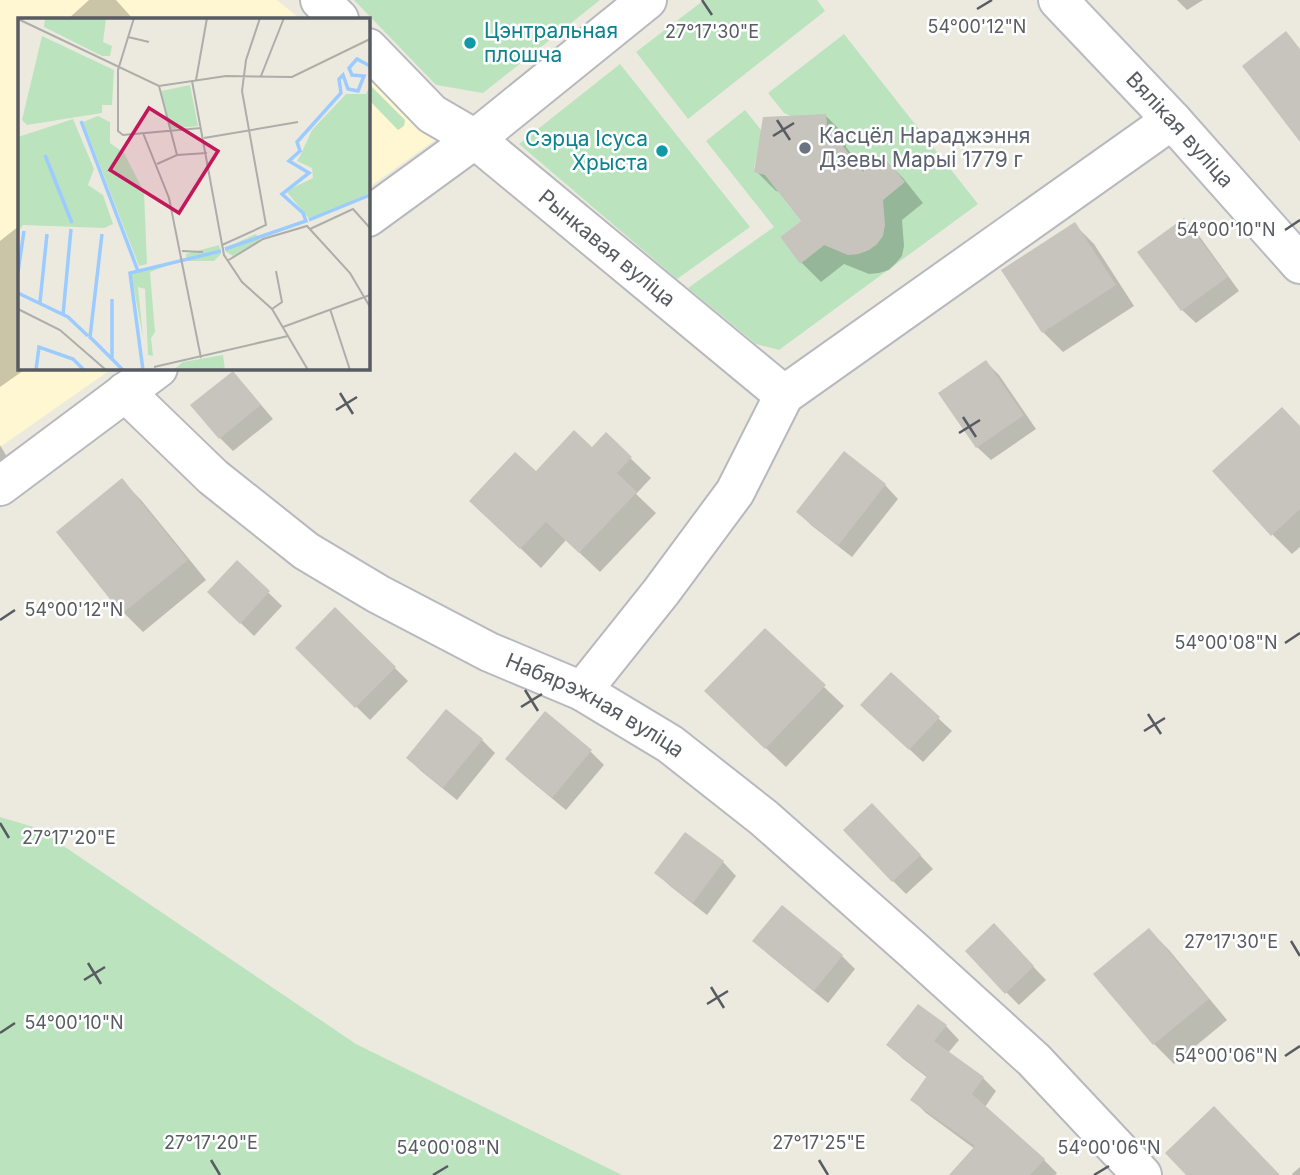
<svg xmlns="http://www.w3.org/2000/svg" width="1300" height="1175" font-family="Inter,sans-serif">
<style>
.commercial{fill:#fef7d2}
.green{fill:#bbe4be}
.shadow{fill:#0003}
.building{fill:#c6c4bd}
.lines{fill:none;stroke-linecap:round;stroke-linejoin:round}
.street-casing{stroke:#b7b9bf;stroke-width:42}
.secondary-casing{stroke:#b8bbc2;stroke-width:42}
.street{stroke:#fff;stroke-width:38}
.secondary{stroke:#fff;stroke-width:38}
.ticks{fill:none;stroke:#585b61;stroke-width:2.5}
.culture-dot{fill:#0f9aa8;stroke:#fff;stroke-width:2.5}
.worship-dot{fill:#6b7280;stroke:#fff;stroke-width:2.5}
.labels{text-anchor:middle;stroke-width:5;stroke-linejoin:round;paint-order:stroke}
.culture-label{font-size:21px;fill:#0d838f;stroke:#fff;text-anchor:start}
.street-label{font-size:21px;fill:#585b61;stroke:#fff}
.worship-label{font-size:21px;fill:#5b616d;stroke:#fff;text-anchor:start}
.inset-river{fill:none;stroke:#9ccbff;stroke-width:3.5}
.inset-road{fill:none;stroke:#adada9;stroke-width:2}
.view{fill:#c2185b;fill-opacity:0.15;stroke:#c2185b;stroke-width:3.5}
.inset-edge{fill:none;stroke:#585b61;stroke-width:3.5}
.ticks-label{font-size:18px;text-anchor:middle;fill:#585b61;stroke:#fff;stroke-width:5;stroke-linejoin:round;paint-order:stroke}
</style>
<rect width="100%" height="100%" fill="#eceadf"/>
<g class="commercial">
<path d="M0,0H277L300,19H19V368H113L0,447Z"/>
<path d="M368,74L442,135L368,188Z"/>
</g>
<g class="green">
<path d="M354,0H600L483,93L436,85Z"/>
<path d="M704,0H817L825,11L688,119L636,52Z"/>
<path d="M844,34L978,204L779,350L756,344L688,288L774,227L706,141L745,110L762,131L754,168L755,170L763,172L801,221L780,237L800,264L828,242C844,259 859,258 877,244L878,204L904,182L884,156L863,172L825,123L827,121L824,115H819L812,125L784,113L768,93Z"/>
<path d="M620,64L750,227L677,279L519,144Z"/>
<path d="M368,83L405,120L404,126L398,130L368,99Z"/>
<path d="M0,817L37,828L356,1044L622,1175H0Z"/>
</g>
<g class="shadow">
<path d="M89,0H116L133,19H68Z"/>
<path d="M1177,0H1203L1187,10Z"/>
<path d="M826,116L845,135L846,147L865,172L883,158L903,178L923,203L902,220L904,246L902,256L896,263L889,270L879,273L869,274L844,264L821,282L802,263L782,237L803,221L781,192L776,191L756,171Z"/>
<path d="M1184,220L1197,233L1239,291L1196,323L1182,310Z"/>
<path d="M1075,225L1094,244L1134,306L1063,352L1043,332Z"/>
<path d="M19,226V368H27L0,387V241Z"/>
<path d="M986,362L999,375L1036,429L991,460L977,447Z"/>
<path d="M233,373L246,387L273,419L233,451L220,438Z"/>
<path d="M1300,427V547L1292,554L1272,534Z"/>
<path d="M606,435L651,478L636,494L656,513L600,572L566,540L541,568L491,520L536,474L592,449Z"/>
<path d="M0,445L7,457L0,462Z"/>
<path d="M122,481L141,500L206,580L143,632L123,612Z"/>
<path d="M885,485L898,499L852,557L811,525L798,512Z"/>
<path d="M237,562L282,606L254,636L209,592Z"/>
<path d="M335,609L408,681L370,720L297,648Z"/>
<path d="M824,687L844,706L786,767L726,711Z"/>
<path d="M545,713L591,752L604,765L566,810L520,772L507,759Z"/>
<path d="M876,718H938L952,731L923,762Z"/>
<path d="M482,740L495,753L457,800L421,771L408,758Z"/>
<path d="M885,818L933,869L906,894L893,881Z"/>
<path d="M723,862L736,876L707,915L670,886L657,873Z"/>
<path d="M1149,930L1169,950L1227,1020L1174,1064L1154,1044Z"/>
<path d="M1007,939L1046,980L1019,1005L1006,992Z"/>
<path d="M755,941L842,956L855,969L828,1003L768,954Z"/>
<path d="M946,1026L959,1040L948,1053L983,1078L996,1091L985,1107L1044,1160L1057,1173L1055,1175H962L975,1149L926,1113L913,1100L928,1078L902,1058L889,1045Z"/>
<path d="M1300,1167V1175H1293L1292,1174Z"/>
</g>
<g class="building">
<path d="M1286,31L1300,49V142L1242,66Z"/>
<path d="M826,114L827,126L863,172L883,156L905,182L883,200L885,225L883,236L877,244L869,250L858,254L848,255L824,245L800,264L780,237L801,221L765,175L754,172L763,117Z"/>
<path d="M1184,218L1228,277L1181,311L1137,252Z"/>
<path d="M1075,222L1116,285L1042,333L1001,270Z"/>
<path d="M986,360L1024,415L976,448L938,393Z"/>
<path d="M233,371L261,405L219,439L190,405Z"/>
<path d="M1282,407L1300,426V509L1271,536L1212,471Z"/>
<path d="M574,430L592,447L606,432L632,457L617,473L637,492L579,553L546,522L520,549L469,501L515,452L536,471Z"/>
<path d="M844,451L886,484L838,546L796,512Z"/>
<path d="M122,478L188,560L122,614L56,532Z"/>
<path d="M237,560L270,591L240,624L207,592Z"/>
<path d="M335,607L396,667L355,708L295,648Z"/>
<path d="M765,628L826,685L765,749L704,691Z"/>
<path d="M891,672L940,717L909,750L860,705Z"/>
<path d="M446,709L483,739L443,788L406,758Z"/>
<path d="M545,711L592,750L552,798L505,759Z"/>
<path d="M872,803L921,855L892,882L843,830Z"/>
<path d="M685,832L724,861L693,903L654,873Z"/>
<path d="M782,905L843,955L814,991L752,941Z"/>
<path d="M994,923L1034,966L1005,994L965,951Z"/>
<path d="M1149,928L1209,999L1153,1045L1093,974Z"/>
<path d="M918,1004L947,1025L934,1041L984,1077L972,1094L1045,1159L1030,1175H949L975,1146L910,1100L927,1076L886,1045Z"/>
<path d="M1214,1106L1280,1175H1186L1165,1153Z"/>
</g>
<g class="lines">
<defs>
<g id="street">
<path d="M320,0L339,19"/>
<path id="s1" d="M368,48L432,114L475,139L784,395"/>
<path d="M368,217L475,139L647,0"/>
<path id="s2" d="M125,392L213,477L306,551L378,594L489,652L582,691L670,744L764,818L913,950L1034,1060L1142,1175"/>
<path d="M0,486L158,368"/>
<path d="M582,691L661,592L735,492L784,395L1172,120"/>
</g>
<g id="secondary">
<path id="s3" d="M1058,0L1172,120L1300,264"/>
</g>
</defs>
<use href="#street" class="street-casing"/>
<use href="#secondary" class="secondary-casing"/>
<use href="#street" class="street"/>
<use href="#secondary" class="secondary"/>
</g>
<path class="ticks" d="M702,0L712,15M977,9L992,0M777,120L790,140M773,136L794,123M1285,230L1300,220M340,393L353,414M336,410L357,397M963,417L976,437M959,433L980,420M0,620L15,610M1285,643L1300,633M525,690L538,711M521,707L542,694M1148,714L1161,734M1144,731L1165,718M0,823L9,838M1291,941L1300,956M88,963L101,984M84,980L105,967M711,987L724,1008M707,1004L728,991M0,1033L15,1023M1285,1056L1300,1046M211,1160L220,1175M819,1160L828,1175M433,1175L448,1166M1094,1175L1109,1166"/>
<g class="culture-dot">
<circle cx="470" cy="43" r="7"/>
<circle cx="662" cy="151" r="7"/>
</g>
<circle class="worship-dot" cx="805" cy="148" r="7"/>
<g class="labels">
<g class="culture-label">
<text x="484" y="38">Цэнтральная<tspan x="484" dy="24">плошча</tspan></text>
<text x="648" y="146" text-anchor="end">Сэрца Ісуса<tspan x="648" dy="24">Хрыста</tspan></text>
</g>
<g class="street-label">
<text dy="7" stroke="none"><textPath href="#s3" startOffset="178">Вялікая вуліца</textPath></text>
<text dy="7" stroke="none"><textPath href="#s1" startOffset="313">Рынкавая вуліца</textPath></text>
<text dy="7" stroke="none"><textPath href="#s2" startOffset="569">Набярэжная вуліца</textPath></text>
</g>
<g class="worship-label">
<text x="819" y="143">Касцёл Нараджэння<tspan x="819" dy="24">Дзевы Марыі 1779 г</tspan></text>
</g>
</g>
<g transform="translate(18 18)">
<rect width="352" height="352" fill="#eceadf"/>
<path d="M27,0L88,1L85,24L94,28L92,38H84L26,9ZM24,18L96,52L94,87H84V95L9,107L4,102ZM172,67L180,108L153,111L143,73ZM352,68V175L292,202L268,173L295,160L294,150L279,143L282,138L294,112L328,76H348ZM80,98L92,104V125L106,135L126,174L129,246L121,248L65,104ZM55,101L76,151L70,167L85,177L95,206L86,210L5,207L0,214V119ZM238,216L242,222L215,238L208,234L207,230ZM201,227L203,236L196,243H169L168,236ZM159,244L132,254L137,314L133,320L135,338L130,337L127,271L120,269L125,320L113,255ZM205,337L207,352H155L165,344Z" fill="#bbe4be"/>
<path class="inset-river" d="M63,103L120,253M27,137L54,205M291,202L352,177M84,216L72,319L94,341M207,231L288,203L285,195L264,176L291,155L271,143L282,133L279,124L323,75L321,61L325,57L330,71L340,73L346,58L334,57L331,50L339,41L352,48M0,254L6,213M0,275L50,299L70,318M94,281V341L105,352M22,284L29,216M45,297L53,211M18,352L21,329L55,341L66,352M125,352L112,255L203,233"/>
<path class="inset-road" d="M116,0L100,52V113L105,117L183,110M0,1L141,68L208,58L274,59L352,21M110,19L131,24M243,58L266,0M178,62L189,0M174,63L206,237L224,264L254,291L290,352M141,68L159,137M125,115L151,180L183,340M186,120L280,104M139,146L159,137L189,135M292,211L335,191L352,210M204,227L248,207L224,73L228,42L242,0M164,233L185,234M209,243L245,221L289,208L332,255L352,289M0,291L42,312L88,352M254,291L264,284L258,253M312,291L332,352M265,309L352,277M136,349L270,318"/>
<path class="view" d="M131,90L200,133L161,195L92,152Z"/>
<rect width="352" height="352" class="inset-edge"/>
</g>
<g class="ticks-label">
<text x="977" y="33">54°00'12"N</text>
<text x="712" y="38">27°17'30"E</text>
<text x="1226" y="236">54°00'10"N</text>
<text x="74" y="616">54°00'12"N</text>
<text x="1226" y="649">54°00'08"N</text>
<text x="69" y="844">27°17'20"E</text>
<text x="1231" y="948">27°17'30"E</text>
<text x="74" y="1029">54°00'10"N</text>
<text x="1226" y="1062">54°00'06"N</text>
<text x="211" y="1149">27°17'20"E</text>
<text x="819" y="1149">27°17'25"E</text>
<text x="448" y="1154">54°00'08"N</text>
<text x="1109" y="1154">54°00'06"N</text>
</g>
</svg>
